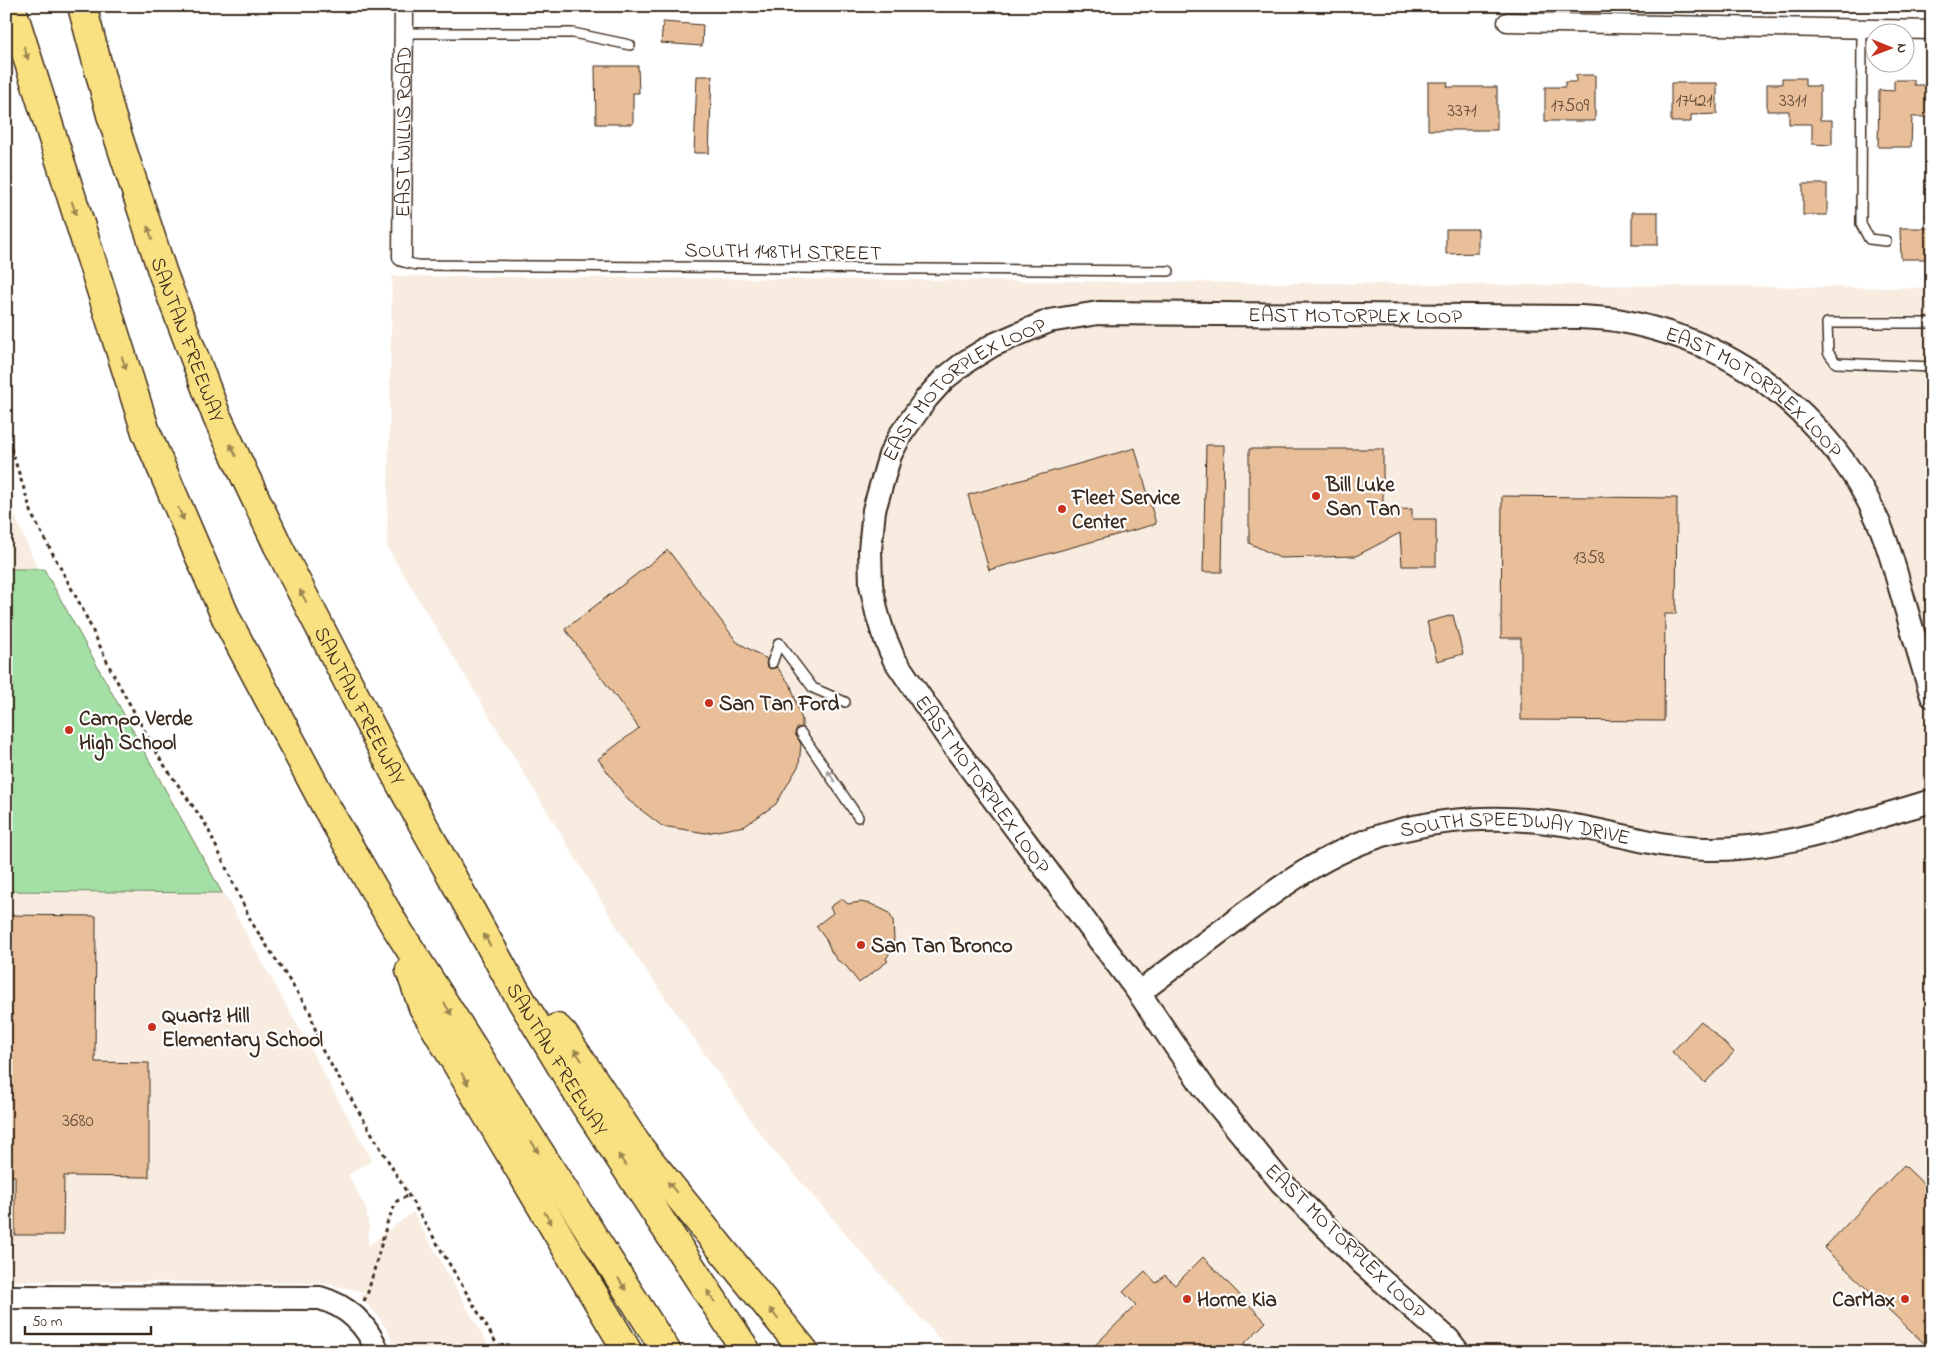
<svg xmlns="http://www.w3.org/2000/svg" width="1938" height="1358" font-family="'Indie Flower',sans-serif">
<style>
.built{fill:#f8ece0}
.green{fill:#a4e0a6;stroke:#708562}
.building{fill:#e8bf98;stroke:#3b2a1e}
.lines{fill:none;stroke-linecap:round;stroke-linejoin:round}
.service-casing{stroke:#3b2a1e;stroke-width:12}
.minor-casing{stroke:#3b2a1e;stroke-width:21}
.tertiary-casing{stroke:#3b2a1e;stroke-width:26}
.motorway-casing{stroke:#3b2a1e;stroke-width:31}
.path{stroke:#3b2a1e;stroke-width:3;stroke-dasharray:4 4;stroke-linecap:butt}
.service{stroke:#fff;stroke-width:9}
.minor{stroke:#fff;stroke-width:18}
.tertiary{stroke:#fff;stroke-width:22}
.motorway{stroke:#f9e181;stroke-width:28}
.oneway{fill:#9a8650}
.oneway2{fill:#a79f9a}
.poi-dot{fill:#c8321e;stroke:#fff;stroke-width:2}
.labels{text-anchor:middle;stroke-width:4.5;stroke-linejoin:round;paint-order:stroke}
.number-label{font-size:19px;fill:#664f3c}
.street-label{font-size:21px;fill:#3b2a1e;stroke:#fff}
.poi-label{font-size:21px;font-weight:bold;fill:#3b2a1e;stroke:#fff;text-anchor:start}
</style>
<rect width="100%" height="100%" fill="#fff"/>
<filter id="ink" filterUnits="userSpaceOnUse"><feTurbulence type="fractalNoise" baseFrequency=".02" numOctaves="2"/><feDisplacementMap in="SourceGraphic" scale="10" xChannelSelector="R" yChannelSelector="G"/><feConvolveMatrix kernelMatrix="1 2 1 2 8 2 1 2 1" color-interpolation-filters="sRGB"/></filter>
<g filter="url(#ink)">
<g class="built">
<path d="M392,276L1932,288V1352H952L885,1280L764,1139L625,940L387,547Z"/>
<path d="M6,495L38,569H44L372,1160L348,1175L366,1208L369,1228L368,1246L413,1212L492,1352H396L389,1333L378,1316L360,1297L365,1292L322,1283L6,1281Z"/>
</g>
<path class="green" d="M6,569H44L222,893L6,891Z"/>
<g class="building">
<path d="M663,22L703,25L702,46L661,43Z"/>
<path d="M595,66H638L639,93H633V124H596Z"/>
<path d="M1576,75H1595V121H1545V87H1565V82H1576Z"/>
<path d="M697,76H712L709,153H694Z"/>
<path d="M1782,78H1805V86H1820V120H1832V145L1812,144V124H1789V111H1767V84H1782Z"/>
<path d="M1894,80H1914V85H1932V117H1912L1911,147H1878L1879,90L1894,91Z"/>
<path d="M1428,82H1448L1447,87H1497V130H1428Z"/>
<path d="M1671,83H1717V114L1691,115V122H1671Z"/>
<rect x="1803" y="184" width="24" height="31"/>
<rect x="1632" y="212" width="26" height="33"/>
<path d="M1900,228H1932V259H1901Z"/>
<path d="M1446,229H1478V253L1446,254Z"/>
<path d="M1206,445H1224L1222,572H1203Z"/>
<path d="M1135,448L1156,524L989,570L968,495Z"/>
<path d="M1249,449H1383V510L1412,509V519H1436V566H1402L1400,533L1356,556L1280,558L1249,543Z"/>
<path d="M1502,496L1677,498L1676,614H1665L1664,721L1521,720V638H1501Z"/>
<path d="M668,550L737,642L767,659L766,665L770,669L777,667L791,686L802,720V727L797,728L795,733L801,744L799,765L776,804L745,826L706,833L662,826L628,800L598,759L639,728L565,629Z"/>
<path d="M1453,615L1463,654L1437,661L1427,622Z"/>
<path d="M842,899L848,904L860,902L871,904L888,912L893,920L894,939L892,949L886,959L888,961L859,983L846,966L837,960L831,951L827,941L816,926L833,913L830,907Z"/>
<path d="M6,915L96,916L95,1062L149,1063V1177L64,1176L63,1235H15V1176H6Z"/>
<path d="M1701,1021L1734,1052L1705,1083L1672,1052Z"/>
<path d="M1904,1165L1932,1192V1351L1824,1248Z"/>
<path d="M1203,1257L1266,1322L1236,1352H1088L1136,1305L1123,1292L1145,1271L1156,1283L1165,1275L1175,1285Z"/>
</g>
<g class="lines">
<defs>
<g id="service">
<path d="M1862,29L1861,224L1869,239L1886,241"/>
<path d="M403,33H573L630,45"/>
<path d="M402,257L404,262L417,265L1169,271"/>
<path d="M1932,357V471"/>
<path d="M1932,367L1836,363L1828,352L1827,323H1932"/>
<path d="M779,643L813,688L845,702"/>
<path d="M772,663L779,643"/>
<path d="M801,733L858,817"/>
</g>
<g id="minor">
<path d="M1507,22L1932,30"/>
<path id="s1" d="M402,257L404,6"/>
</g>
<g id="tertiary">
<path id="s2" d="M1139,993C1169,970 1198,948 1228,926C1278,888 1329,850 1390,833C1454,815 1516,815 1581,827C1623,835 1664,848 1707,849C1785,850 1858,822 1932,801"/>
<path d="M6,1297L320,1298C348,1306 367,1325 378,1352"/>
<path id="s3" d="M1458,1352L1448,1339L1362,1263L1281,1182L1204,1088L1139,993L953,745L894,659L883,633L877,613L871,585L870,550L874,510L890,455L901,434L926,399L944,379L967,361L993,345L1049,321L1098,313L1581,317C1594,318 1609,318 1622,321C1661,329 1701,342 1735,362C1793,395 1851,458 1877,519C1888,542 1894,567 1901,591C1911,626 1921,661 1932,696"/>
</g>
<g id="motorway">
<path d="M11,6L146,432L227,620L325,805L394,924L667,1352"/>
<path id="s4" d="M82,6L111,115L163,274L217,417L278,546L400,783L511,983L581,1099L747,1352"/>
<path d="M410,970L423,1007L628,1352"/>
<path d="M557,1028L564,1035L638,1146L805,1352"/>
</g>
</defs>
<use href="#service" class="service-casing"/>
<use href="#minor" class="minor-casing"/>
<use href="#tertiary" class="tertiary-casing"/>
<use href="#motorway" class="motorway-casing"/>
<g class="path">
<path d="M6,433L33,517L82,608L112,672L160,759L206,825L252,923L310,1012L321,1048L494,1339L500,1352"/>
<path d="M364,1301L368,1292L388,1220L397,1201L409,1195"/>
</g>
<use href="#service" class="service"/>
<use href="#minor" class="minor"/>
<use href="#tertiary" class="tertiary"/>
<use href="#motorway" class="motorway"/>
</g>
<defs><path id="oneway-solid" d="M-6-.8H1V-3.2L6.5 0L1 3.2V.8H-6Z" transform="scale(1.25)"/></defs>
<g class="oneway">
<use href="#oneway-solid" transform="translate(26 53) rotate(73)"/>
<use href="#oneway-solid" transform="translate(74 208) rotate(72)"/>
<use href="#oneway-solid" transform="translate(150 233) rotate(-108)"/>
<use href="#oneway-solid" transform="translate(124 363) rotate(72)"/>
<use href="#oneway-solid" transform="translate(233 450) rotate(-115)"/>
<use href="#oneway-solid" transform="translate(181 514) rotate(67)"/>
<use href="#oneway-solid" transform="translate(303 596) rotate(-117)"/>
<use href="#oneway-solid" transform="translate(487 940) rotate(-119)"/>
<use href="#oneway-solid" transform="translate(448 1009) rotate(58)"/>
<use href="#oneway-solid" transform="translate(578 1055) rotate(-124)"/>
<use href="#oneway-solid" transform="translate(465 1079) rotate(60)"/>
<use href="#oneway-solid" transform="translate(535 1147) rotate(58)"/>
<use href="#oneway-solid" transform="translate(622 1160) rotate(-123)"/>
<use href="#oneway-solid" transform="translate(672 1187) rotate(-129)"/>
<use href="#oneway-solid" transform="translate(548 1218) rotate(59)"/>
<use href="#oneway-solid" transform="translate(622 1284) rotate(58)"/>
<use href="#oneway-solid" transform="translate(711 1296) rotate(-123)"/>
<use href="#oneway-solid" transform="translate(774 1314) rotate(-128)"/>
</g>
<use class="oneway2" href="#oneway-solid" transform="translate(831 776) rotate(-124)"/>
</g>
<g class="poi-dot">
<circle cx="1316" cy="496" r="5"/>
<circle cx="1062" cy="509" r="5"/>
<circle cx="709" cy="703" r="5"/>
<circle cx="69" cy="730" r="5"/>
<circle cx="861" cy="945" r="5"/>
<circle cx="152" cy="1027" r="5"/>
<circle cx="1187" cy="1299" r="5"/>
<circle cx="1905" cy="1299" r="5"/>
</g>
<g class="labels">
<g class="number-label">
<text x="1694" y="106">17421</text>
<text x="1793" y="106">3311</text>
<text x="1570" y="111">17509</text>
<text x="1462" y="116">3371</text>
<text x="1589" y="563">1358</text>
<text x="78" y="1126">3680</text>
</g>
<g class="street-label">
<text dy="7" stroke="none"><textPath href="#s1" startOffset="125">EAST WILLIS ROAD</textPath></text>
<text transform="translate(783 251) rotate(1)" y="7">SOUTH 148TH STREET</text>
<text dy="7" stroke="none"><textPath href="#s3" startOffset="1628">EAST MOTORPLEX LOOP</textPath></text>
<text dy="7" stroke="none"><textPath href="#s4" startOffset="350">SANTAN FREEWAY</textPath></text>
<text dy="7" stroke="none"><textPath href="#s3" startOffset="1209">EAST MOTORPLEX LOOP</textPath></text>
<text dy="7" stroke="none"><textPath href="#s3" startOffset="2048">EAST MOTORPLEX LOOP</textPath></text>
<text dy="7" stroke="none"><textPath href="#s4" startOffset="755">SANTAN FREEWAY</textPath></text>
<text transform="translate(983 784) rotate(54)" y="7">EAST MOTORPLEX LOOP</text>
<text dy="7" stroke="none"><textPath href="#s2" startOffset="426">SOUTH SPEEDWAY DRIVE</textPath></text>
<text dy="7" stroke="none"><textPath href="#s4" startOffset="1160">SANTAN FREEWAY</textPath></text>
<text transform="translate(1346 1241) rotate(44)" y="7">EAST MOTORPLEX LOOP</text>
</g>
<g class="poi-label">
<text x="1326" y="491">Bill Luke<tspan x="1326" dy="24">San Tan</tspan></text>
<text x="1072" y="504">Fleet Service<tspan x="1072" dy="24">Center</tspan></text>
<text x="719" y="710">San Tan Ford</text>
<text x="79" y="725">Campo Verde<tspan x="79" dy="24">High School</tspan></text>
<text x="871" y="952">San Tan Bronco</text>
<text x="162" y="1022">Quartz Hill<tspan x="162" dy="24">Elementary School</tspan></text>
<text x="1197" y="1306">Horne Kia</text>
<text x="1895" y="1306" text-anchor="end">CarMax</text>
</g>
</g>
<rect width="1938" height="1358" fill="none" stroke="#fff" stroke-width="25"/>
<rect x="12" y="12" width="1913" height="1333" fill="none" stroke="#3b2a1e" stroke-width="2" filter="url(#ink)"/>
<g transform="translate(1890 48) rotate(91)"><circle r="24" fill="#ffffff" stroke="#b1aaa5"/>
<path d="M0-4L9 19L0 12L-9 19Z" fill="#c8321e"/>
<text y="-8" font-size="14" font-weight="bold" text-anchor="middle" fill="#3b2a1e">N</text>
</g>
<path d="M25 1326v8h126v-8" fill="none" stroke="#3b2a1e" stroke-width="2.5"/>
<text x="32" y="1326" font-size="15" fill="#3b2a1e" stroke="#ffffff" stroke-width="4" paint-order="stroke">50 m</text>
</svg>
